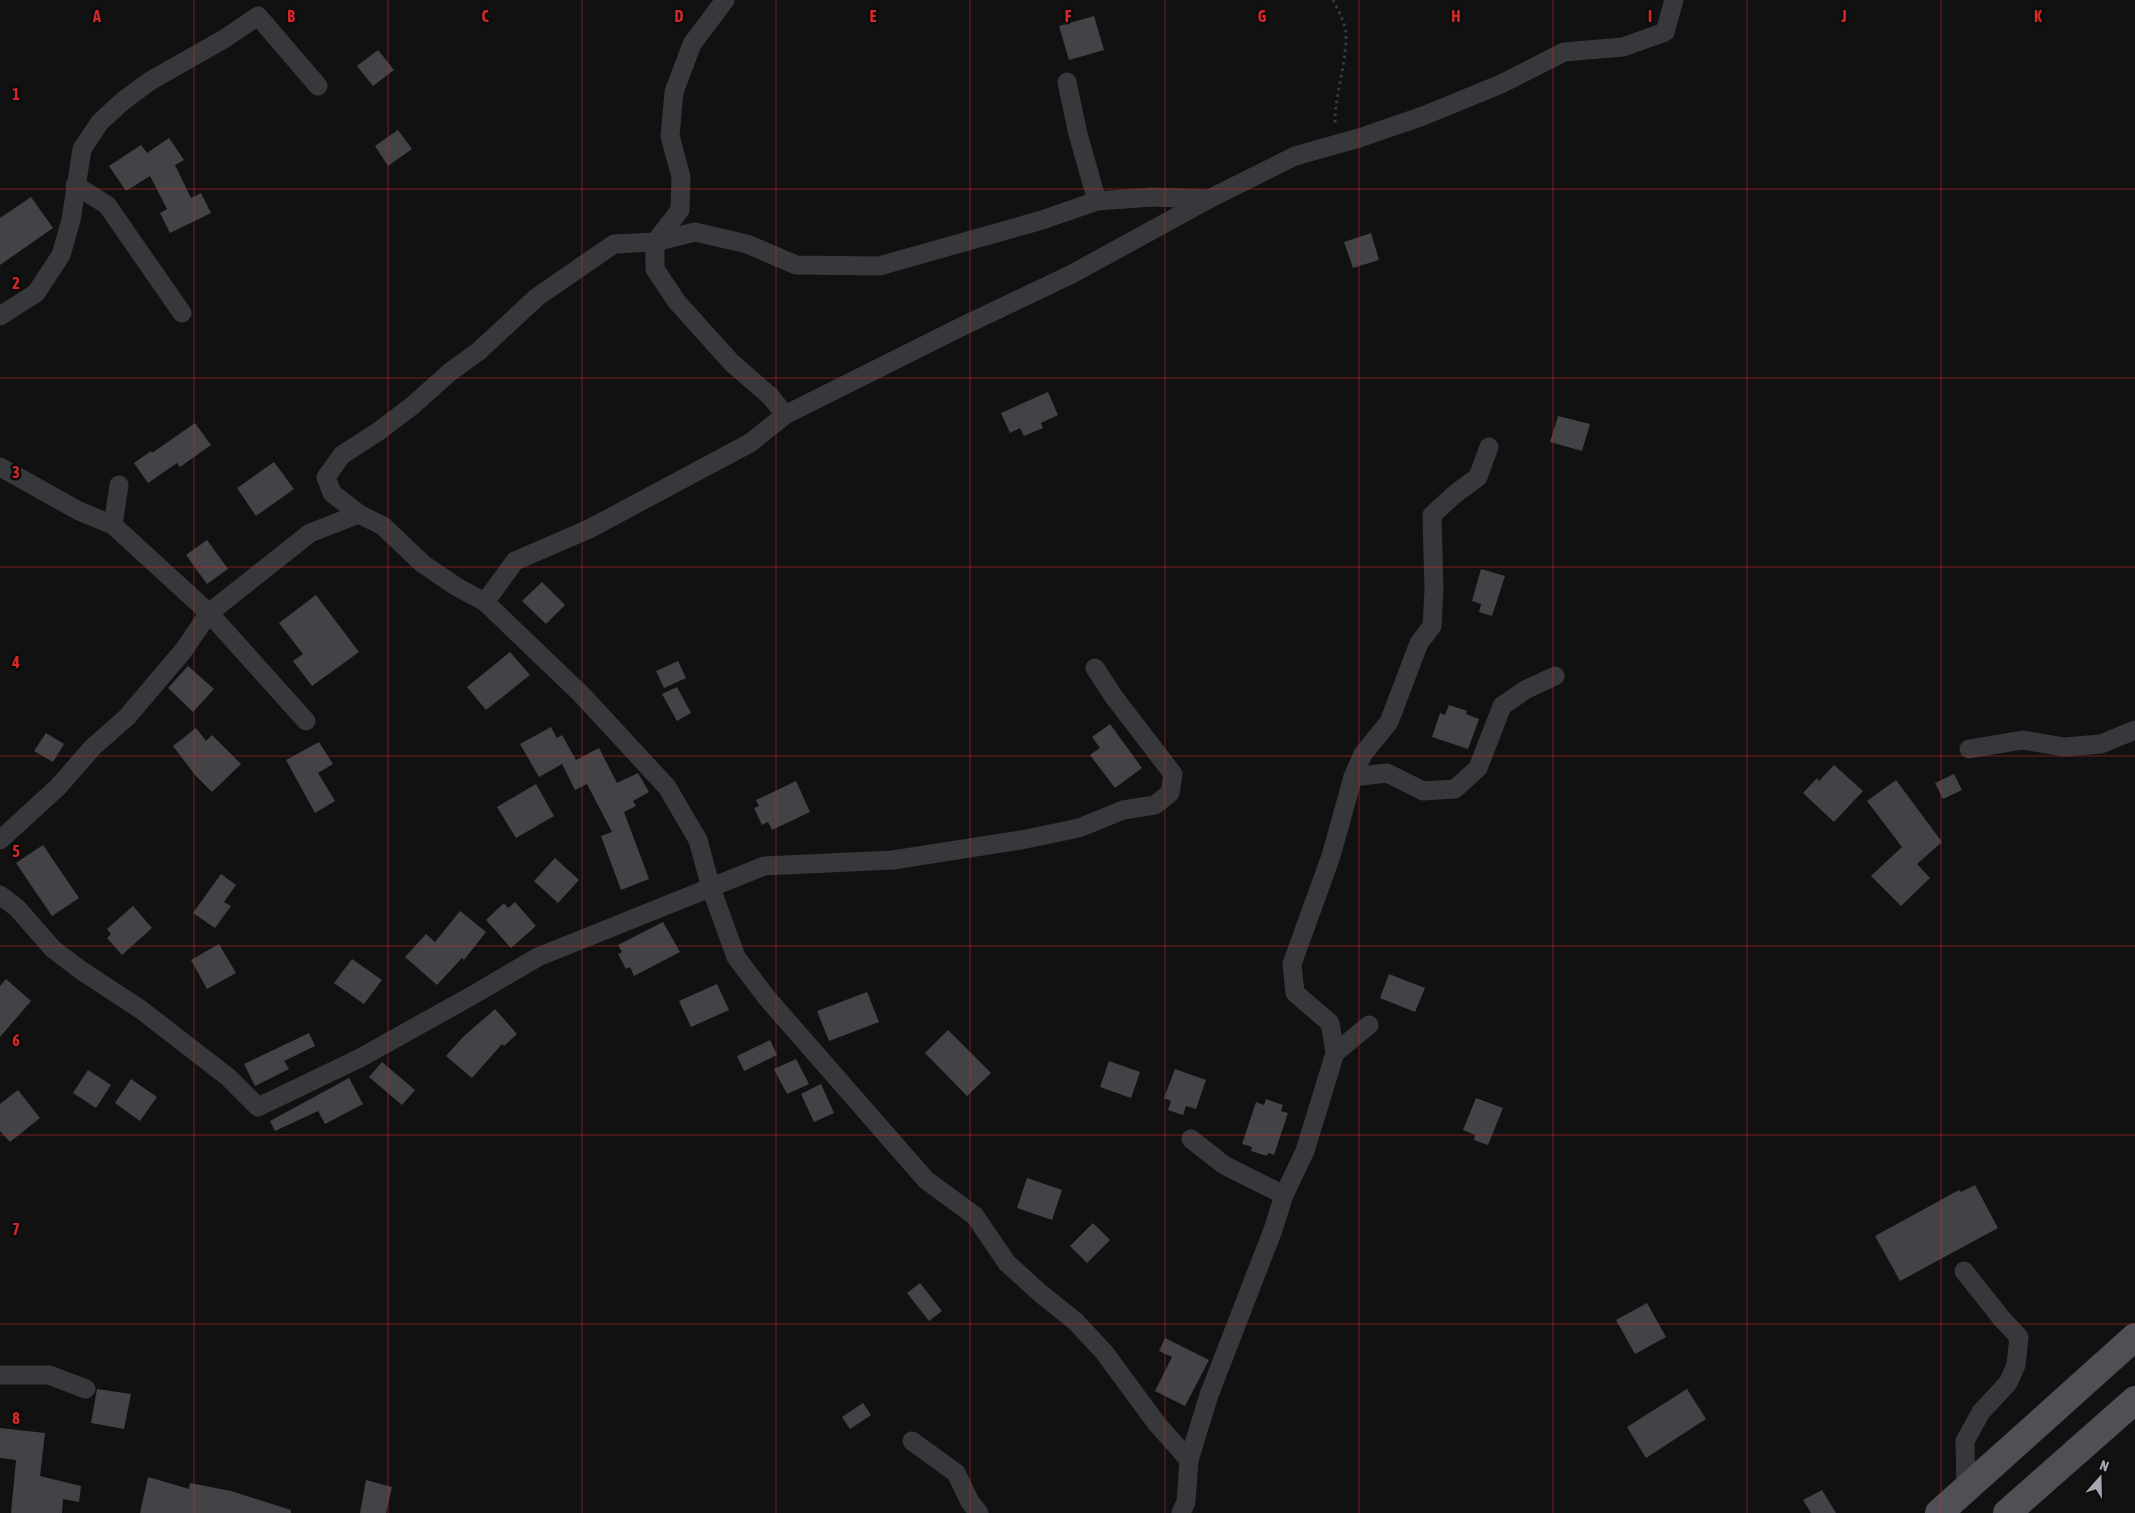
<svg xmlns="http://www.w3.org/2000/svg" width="2135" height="1513" font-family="'Asap Condensed',sans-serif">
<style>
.building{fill:#434347}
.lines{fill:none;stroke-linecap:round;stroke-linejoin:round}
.path{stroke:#3a3b3f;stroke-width:3;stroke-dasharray:2.5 4;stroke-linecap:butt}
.street{stroke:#37383b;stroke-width:19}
.primary{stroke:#4f4f55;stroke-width:28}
.grid{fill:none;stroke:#d62828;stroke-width:1;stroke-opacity:0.55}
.grid-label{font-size:16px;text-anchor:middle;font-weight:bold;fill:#d62828;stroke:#0c0c0d;stroke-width:5;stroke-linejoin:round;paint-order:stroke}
</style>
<rect width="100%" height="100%" fill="#111112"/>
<g class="building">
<path d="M1094,16L1104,50L1069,60L1059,26Z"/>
<path d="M378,50L394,70L373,86L357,66Z"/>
<path d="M398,130L412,149L388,166L375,146Z"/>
<path d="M169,138L184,160L175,165L191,198L201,193L211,213L170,233L160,213L167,209L150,176L126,191L109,166L141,145L147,153Z"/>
<path d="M31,197L53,228L0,265V218Z"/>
<path d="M1371,233L1379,260L1353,268L1344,242Z"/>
<path d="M1048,392L1058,415L1041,423L1043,428L1024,436L1020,428L1010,433L1001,413Z"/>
<path d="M1558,416L1590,424L1582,451L1550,442Z"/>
<path d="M195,423L211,445L180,467L177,463L148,483L134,463L151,451L152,453Z"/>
<path d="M274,462L294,489L256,516L237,488Z"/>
<path d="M207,540L228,569L207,584L186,555Z"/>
<path d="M1481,569L1505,576L1492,616L1479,612L1481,604L1472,601Z"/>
<path d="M542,582L565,605L546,624L522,601Z"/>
<path d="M316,595L359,652L312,686L293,661L303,654L279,623Z"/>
<path d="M510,652L530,675L486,710L467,687Z"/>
<path d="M678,661L686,678L664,688L656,671Z"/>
<path d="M188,666L214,689L193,712L168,688Z"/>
<path d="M677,687L691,713L677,721L662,694Z"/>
<path d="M1449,705L1467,711L1466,714L1479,719L1468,749L1432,737L1440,713L1445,715Z"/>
<path d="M1110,724L1142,768L1115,788L1090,755L1100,748L1092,737Z"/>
<path d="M551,727L557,738L562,735L576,760L599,748L617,783L638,773L649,792L633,801L636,806L624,812L649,879L621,890L601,836L612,832L587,784L575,790L562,764L539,777L520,744Z"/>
<path d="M196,728L206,741L212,735L241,764L212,792L195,775L173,746Z"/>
<path d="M46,733L64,744L53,762L34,751Z"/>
<path d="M319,742L333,764L318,773L335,801L315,813L286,760Z"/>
<path d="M1834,765L1863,791L1834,822L1803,793L1817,778L1819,781Z"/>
<path d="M1954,774L1962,790L1943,799L1935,783Z"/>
<path d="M1896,780L1942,842L1917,864L1930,878L1901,906L1871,876L1902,847L1867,801Z"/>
<path d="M796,781L810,812L772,830L768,822L762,825L754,808L759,806L756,800Z"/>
<path d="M536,784L554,816L516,838L497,807Z"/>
<path d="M43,845L79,898L52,916L16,863Z"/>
<path d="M555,858L579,880L558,903L534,881Z"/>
<path d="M221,874L236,885L224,902L231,906L215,928L193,913Z"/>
<path d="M515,902L536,926L511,948L486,920L504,903L508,908Z"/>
<path d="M133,906L152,928L122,955L107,938L111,934L107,929Z"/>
<path d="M460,911L486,932L464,960L462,958L437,985L405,957L426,934L435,942Z"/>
<path d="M663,922L680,952L634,976L630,967L626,969L618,954L622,952L618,945Z"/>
<path d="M219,944L236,973L207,989L191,960Z"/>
<path d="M352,959L382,980L364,1004L334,983Z"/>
<path d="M1389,974L1425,988L1415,1012L1380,998Z"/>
<path d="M6,979L31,1001L0,1037V986Z"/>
<path d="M717,984L729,1010L691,1027L679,1001Z"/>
<path d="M867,992L879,1022L829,1041L817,1011Z"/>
<path d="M495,1009L517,1034L504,1046L502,1044L472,1078L446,1056L463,1037Z"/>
<path d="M948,1030L991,1073L967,1096L925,1053Z"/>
<path d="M309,1033L315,1046L284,1061L289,1069L255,1086L244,1064Z"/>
<path d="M770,1040L777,1055L744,1071L737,1056Z"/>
<path d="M796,1059L809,1084L787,1094L774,1069Z"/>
<path d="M1109,1061L1140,1072L1131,1098L1100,1087Z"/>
<path d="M382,1062L415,1090L402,1105L369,1077Z"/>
<path d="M1175,1069L1206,1080L1196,1109L1186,1106L1183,1115L1168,1110L1171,1101L1164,1098Z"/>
<path d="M88,1070L111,1085L96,1108L73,1093Z"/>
<path d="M349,1078L363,1104L325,1124L318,1111L275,1131L270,1121Z"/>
<path d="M131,1079L157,1097L140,1121L115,1103Z"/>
<path d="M821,1084L834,1113L814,1122L801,1094Z"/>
<path d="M18,1090L40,1118L10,1142L0,1131V1104Z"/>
<path d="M1476,1098L1503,1108L1488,1145L1474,1140L1475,1135L1463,1130Z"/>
<path d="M1266,1099L1283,1105L1281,1111L1288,1113L1274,1155L1268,1153L1267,1156L1251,1151L1252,1147L1242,1144L1256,1102L1264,1105Z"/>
<path d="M1027,1178L1062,1190L1052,1220L1017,1208Z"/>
<path d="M1975,1185L1998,1228L1900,1281L1875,1236L1959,1190L1961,1192Z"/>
<path d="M1093,1223L1110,1240L1087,1263L1070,1246Z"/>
<path d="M920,1283L942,1311L929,1321L907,1293Z"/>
<path d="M1647,1303L1666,1337L1635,1354L1616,1320Z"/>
<path d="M1165,1338L1209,1360L1185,1406L1155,1391L1172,1357L1159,1351Z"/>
<path d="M97,1389L131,1394L124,1429L91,1423Z"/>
<path d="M1687,1389L1706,1419L1646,1458L1627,1427Z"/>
<path d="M863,1403L871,1415L850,1429L842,1417Z"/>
<path d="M0,1428L45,1433L40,1476L81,1486L79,1502L63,1499L62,1513H11L16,1460L0,1458Z"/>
<path d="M148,1477L189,1489L190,1483L231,1491L291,1510V1513H140Z"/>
<path d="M366,1480L392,1487L386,1513H360Z"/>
<path d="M1822,1490L1836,1513H1811L1803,1500Z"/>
</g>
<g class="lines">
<path class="path" d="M1333,0C1338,9 1345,23 1346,33C1347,64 1334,95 1335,126"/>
<g class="street">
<path d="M725,0L692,44L674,92L670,136L681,177L680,210L655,242V269L677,302L732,363L771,397L785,415"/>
<path d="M1067,82L1078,134L1097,201"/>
<path d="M75,185L107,205L182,313"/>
<path d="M0,316L36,293L61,255L71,220L82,149L100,122L123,101L150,81L224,39L258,16L318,86"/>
<path d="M0,467L79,511L113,525L209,613L306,721"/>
<path d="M359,514L332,493L326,477L342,455L379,431L412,406L450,372L479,351L537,297L614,244L655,242L695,232L747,244L796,265L879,266L1042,220L1097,201L1153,197L1209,199"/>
<path d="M113,525L119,485"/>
<path d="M485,602L515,561L589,529L750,443L785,415L963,326L1072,274L1209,199L1295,156L1359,138L1423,116L1501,84L1564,52L1623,47L1665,32L1674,0"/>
<path d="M1969,749L2023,740L2064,747L2101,744L2135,730"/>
<path d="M1353,777L1387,773L1423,791L1455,789L1478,768L1502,706L1525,690L1555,676"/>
<path d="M0,840L58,787L93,747L127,717L183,651L209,613L310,533L359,514L383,526L423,564L457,587L485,602L581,694L667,787L698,840L711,888L736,957L767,998L926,1180L975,1216L1007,1263L1040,1293L1075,1321L1104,1352L1157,1424L1189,1460L1186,1502L1181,1513"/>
<path d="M0,895L17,908L53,949L82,971L140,1009L228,1077L258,1107L360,1058L473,995L538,957L764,866L893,860L1021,840L1079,828L1123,810L1155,805L1170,793L1173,774L1114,697L1095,668"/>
<path d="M1335,1053L1369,1025"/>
<path d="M1284,1195L1305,1151L1335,1053L1330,1023L1295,993L1292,964L1331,856L1353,777L1363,754L1389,722L1419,643L1432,626L1434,590L1432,515L1455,494L1478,477L1489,447"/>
<path d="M1964,1271L2002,1319L2019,1337L2016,1365L2008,1383L1981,1412L1965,1441L1966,1488"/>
<path d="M0,1375H49L86,1389"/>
<path d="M912,1441L956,1473L970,1502L979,1513"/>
<path d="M1189,1460L1209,1395L1273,1230L1284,1195L1224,1165L1191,1139"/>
</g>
<g class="primary">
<path d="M1939,1513L2135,1337"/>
<path d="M2007,1513L2135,1400"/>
</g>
</g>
<path class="grid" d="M194,0V1513M388,0V1513M582,0V1513M776,0V1513M970,0V1513M1165,0V1513M1359,0V1513M1553,0V1513M1747,0V1513M1941,0V1513M0,189H2135M0,378H2135M0,567H2135M0,756H2135M0,946H2135M0,1135H2135M0,1324H2135"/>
<g class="grid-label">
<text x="97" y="22">A</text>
<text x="291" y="22">B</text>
<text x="485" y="22">C</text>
<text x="679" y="22">D</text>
<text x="873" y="22">E</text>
<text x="1068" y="22">F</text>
<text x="1262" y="22">G</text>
<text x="1456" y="22">H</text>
<text x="1650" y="22">I</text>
<text x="1844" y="22">J</text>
<text x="2038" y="22">K</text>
<text x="16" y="100">1</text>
<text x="16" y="289">2</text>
<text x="16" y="478">3</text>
<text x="16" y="668">4</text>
<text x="16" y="857">5</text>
<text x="16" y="1046">6</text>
<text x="16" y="1235">7</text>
<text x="16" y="1424">8</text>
</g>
<g transform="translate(2100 1478) rotate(20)" stroke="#0c0c0d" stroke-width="4" paint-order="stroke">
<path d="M0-4L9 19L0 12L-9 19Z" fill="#a4a7b1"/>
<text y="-8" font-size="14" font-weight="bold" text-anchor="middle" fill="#a4a7b1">N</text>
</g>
</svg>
